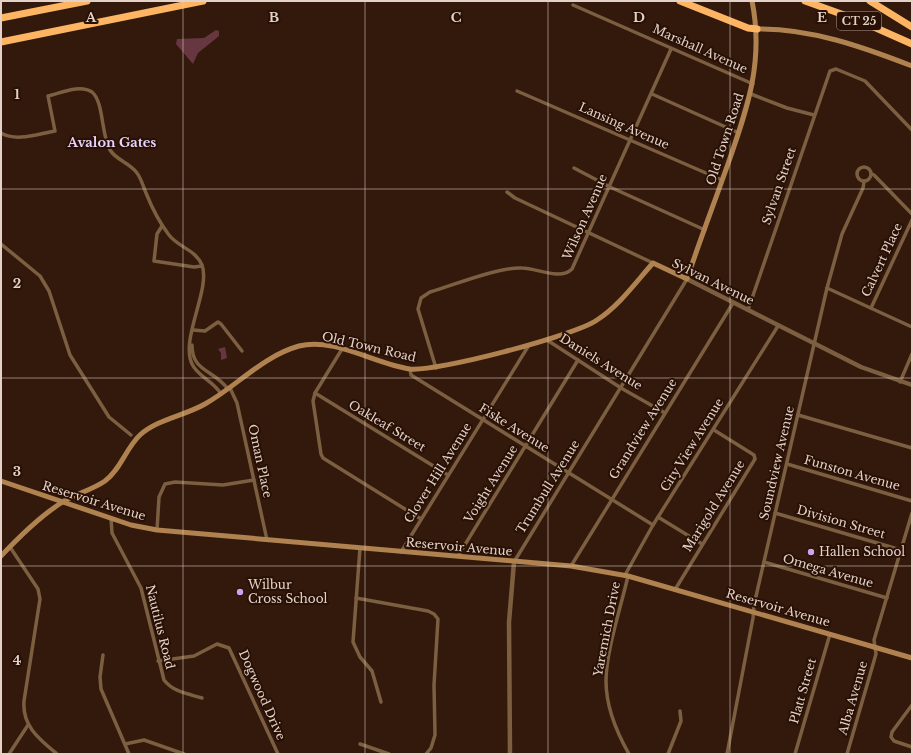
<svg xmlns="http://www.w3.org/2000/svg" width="913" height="755" font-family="'Libre Baskerville',serif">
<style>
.water{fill:#673741}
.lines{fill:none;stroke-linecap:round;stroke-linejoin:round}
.minor{stroke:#7c5f40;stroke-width:3.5}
.tertiary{stroke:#7c5f40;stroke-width:4.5}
.secondary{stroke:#b0824f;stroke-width:5}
.motorway{stroke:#feb563;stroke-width:7}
.grid{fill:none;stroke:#e4d2c9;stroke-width:1;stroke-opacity:0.55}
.poi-dot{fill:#c9a5ee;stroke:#281004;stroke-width:1.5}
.labels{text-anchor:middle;stroke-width:4;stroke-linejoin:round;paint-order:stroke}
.shield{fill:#281004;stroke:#ac988e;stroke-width:1}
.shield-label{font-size:11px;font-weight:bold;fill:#e4d2c9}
.street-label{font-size:12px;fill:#e4d2c9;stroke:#281004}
.poi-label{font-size:12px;fill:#e4d2c9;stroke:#281004;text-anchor:start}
.neighbourhood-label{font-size:13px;font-weight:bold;fill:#e8d4fe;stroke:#281004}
.grid-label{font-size:13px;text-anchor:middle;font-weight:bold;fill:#e4d2c9;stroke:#281004;stroke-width:4;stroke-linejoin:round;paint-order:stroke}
</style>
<rect width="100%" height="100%" fill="#32190c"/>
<g class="water">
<path d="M216,30L219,31V36L198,53L193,64L176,44L177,39L204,38Z"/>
<path d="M225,347L227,358L221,360V353L218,349Z"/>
</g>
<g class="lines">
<g class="minor">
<path d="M573,5L753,84"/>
<path d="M517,91L722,180"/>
<path d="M652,94L739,133"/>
<path d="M751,94L787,108L814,115"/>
<path d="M1,133C17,142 37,134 55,131L48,96C61,93 80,84 92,92C104,102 101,135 110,150C116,160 130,163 137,173C141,178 143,186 146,193C152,208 159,222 169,235C178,247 196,250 202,265C211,289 180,339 192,364C198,377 214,381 221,394"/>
<circle cx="864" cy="174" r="7"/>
<path d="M574,168L610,187L705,230"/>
<path d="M872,174L874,175L912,214"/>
<path d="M507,192L515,198L653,263"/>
<path d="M162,226L157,234L154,261L194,267L202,266"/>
<path d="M1,244L40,276L49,291L70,355L109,417L131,435"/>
<path d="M827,288L912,327"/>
<path d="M871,308L912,220"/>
<path d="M748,310L830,71L836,69L865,81L912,130"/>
<path d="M193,330L205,331L218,322L221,324L242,351"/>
<path d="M547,340L621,388L665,413"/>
<path d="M192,345C192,372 213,369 228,389"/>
<path d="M342,349L315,393L313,401L321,454L323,458L421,519"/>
<path d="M436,368L418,309L421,298L430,292C454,285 498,267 522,268C537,268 560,281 572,269L671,49"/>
<path d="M410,369L411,375L653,525"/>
<path d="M900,382L912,354"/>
<path d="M230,388L237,403L267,540"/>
<path d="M315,393L448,475"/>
<path d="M798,415L912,448"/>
<path d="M787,464L912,501"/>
<path d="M775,513L901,550"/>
<path d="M658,517L702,544"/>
<path d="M111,518L112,533L141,588L164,680C173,692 189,694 202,698"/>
<path d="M157,530L159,497L165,484L175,482L223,485L254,480"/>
<path d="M10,547L38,589L40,599L24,701C22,726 39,739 57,754"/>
<path d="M360,548L353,642L360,657L372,671L381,702"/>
<path d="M401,552L529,345"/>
<path d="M458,556L578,360"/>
<path d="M514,562L687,279"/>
<path d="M764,562L887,598"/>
<path d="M571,566L733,303"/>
<path d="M625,575L653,525L778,326"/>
<path d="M628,576C621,607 606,651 606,681C606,707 617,733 629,754"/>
<path d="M676,588L755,459L754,455L714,430"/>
<path d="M356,598L428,611L434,614L438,619L434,685L435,735L431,748L426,754"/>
<path d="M103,655L100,677L101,689L129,754"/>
<path d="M158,661L194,656L217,644L229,648L278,754"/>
<path d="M912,705L892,732L891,737L894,741L912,747"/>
<path d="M125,744L144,740L184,754"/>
<path d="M360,744L389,754"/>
<path d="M9,754L28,725"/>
<path d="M668,754L681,721L680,711"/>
<path d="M727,754L753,618L754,605L827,288L842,234L863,188L864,182"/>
<path d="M795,754L830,634"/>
<path d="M847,754L876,654L874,640L912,513"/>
</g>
<g class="tertiary">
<path d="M687,279L861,367L912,385"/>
<path d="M510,754L509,622L514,562"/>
</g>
<g class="secondary">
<path d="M757,29C810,28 863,47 912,66"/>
<path d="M1,481L131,525L157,530L571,566L628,576L912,658"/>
<path d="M1,556C19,537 39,517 61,503C75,494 92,490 105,481C121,469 126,448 140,435C158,419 184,416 205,404C237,386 263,356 299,346C334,337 375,364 410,369C436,372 574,336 597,320C619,306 636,282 653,263L687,279C700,240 715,201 729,161C748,106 764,60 752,1"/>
</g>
<g class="motorway">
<path d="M680,1L748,28L757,29"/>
<path d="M805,1L858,20L912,44"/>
<path d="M870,1L912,27"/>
<path d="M1,18L87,1"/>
<path d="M1,42L203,1"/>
</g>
</g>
<path class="grid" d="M183,1V754M365,1V754M548,1V754M730,1V754M1,189H912M1,378H912M1,566H912"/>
<g class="poi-dot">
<circle cx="811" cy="552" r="4"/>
<circle cx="240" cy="592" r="4"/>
</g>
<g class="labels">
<rect class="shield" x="837" y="12" width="44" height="18" rx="3"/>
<g class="shield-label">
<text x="859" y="25">CT 25</text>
</g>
<g class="street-label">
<text transform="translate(700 49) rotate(24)" y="4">Marshall Avenue</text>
<text transform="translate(624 126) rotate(24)" y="4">Lansing Avenue</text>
<text transform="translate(725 139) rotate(-72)" y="4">Old Town Road</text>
<text transform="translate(779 186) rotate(-71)" y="4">Sylvan Street</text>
<text transform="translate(585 217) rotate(-66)" y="4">Wilson Avenue</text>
<text transform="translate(882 260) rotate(-65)" y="4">Calvert Place</text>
<text transform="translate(713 282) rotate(26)" y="4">Sylvan Avenue</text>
<text transform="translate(369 347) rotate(13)" y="4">Old Town Road</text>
<text transform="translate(601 362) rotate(32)" y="4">Daniels Avenue</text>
<text transform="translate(387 426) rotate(31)" y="4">Oakleaf Street</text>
<text transform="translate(514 428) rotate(32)" y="4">Fiske Avenue</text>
<text transform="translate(643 429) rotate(-58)" y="4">Grandview Avenue</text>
<text transform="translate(692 445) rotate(-58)" y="4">City View Avenue</text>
<text transform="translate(260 461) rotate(78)" y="4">Oman Place</text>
<text transform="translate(777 463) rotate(-77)" y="4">Soundview Avenue</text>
<text transform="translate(438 473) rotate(-58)" y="4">Clover Hill Avenue</text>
<text transform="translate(852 473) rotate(16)" y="4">Funston Avenue</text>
<text transform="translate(491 484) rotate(-58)" y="4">Voight Avenue</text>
<text transform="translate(548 487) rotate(-58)" y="4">Trumbull Avenue</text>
<text transform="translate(94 501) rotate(17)" y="4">Reservoir Avenue</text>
<text transform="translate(714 506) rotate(-58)" y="4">Marigold Avenue</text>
<text transform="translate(841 522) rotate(16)" y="4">Division Street</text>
<text transform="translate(459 547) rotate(5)" y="4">Reservoir Avenue</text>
<text transform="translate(828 571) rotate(16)" y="4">Omega Avenue</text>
<text transform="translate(778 608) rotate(16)" y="4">Reservoir Avenue</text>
<text transform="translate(160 627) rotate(76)" y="4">Nautilus Road</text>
<text transform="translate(607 629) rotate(-79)" y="4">Yaremich Drive</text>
<text transform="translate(803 691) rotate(-74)" y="4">Platt Street</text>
<text transform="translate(262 695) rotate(66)" y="4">Dogwood Drive</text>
<text transform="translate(853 698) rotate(-74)" y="4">Alba Avenue</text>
</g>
<g class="poi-label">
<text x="819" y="556">Hallen School</text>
<text x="248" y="589">Wilbur<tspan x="248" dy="14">Cross School</tspan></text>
</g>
<g class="neighbourhood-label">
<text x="112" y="147">Avalon Gates</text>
</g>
</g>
<g class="grid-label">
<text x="91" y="22">A</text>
<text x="274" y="22">B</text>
<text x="456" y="22">C</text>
<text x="639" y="22">D</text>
<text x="822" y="22">E</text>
<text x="17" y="99">1</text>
<text x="17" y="288">2</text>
<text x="17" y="476">3</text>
<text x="17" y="665">4</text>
</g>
<rect width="913" height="755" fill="none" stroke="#e4d2c9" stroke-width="4"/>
</svg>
